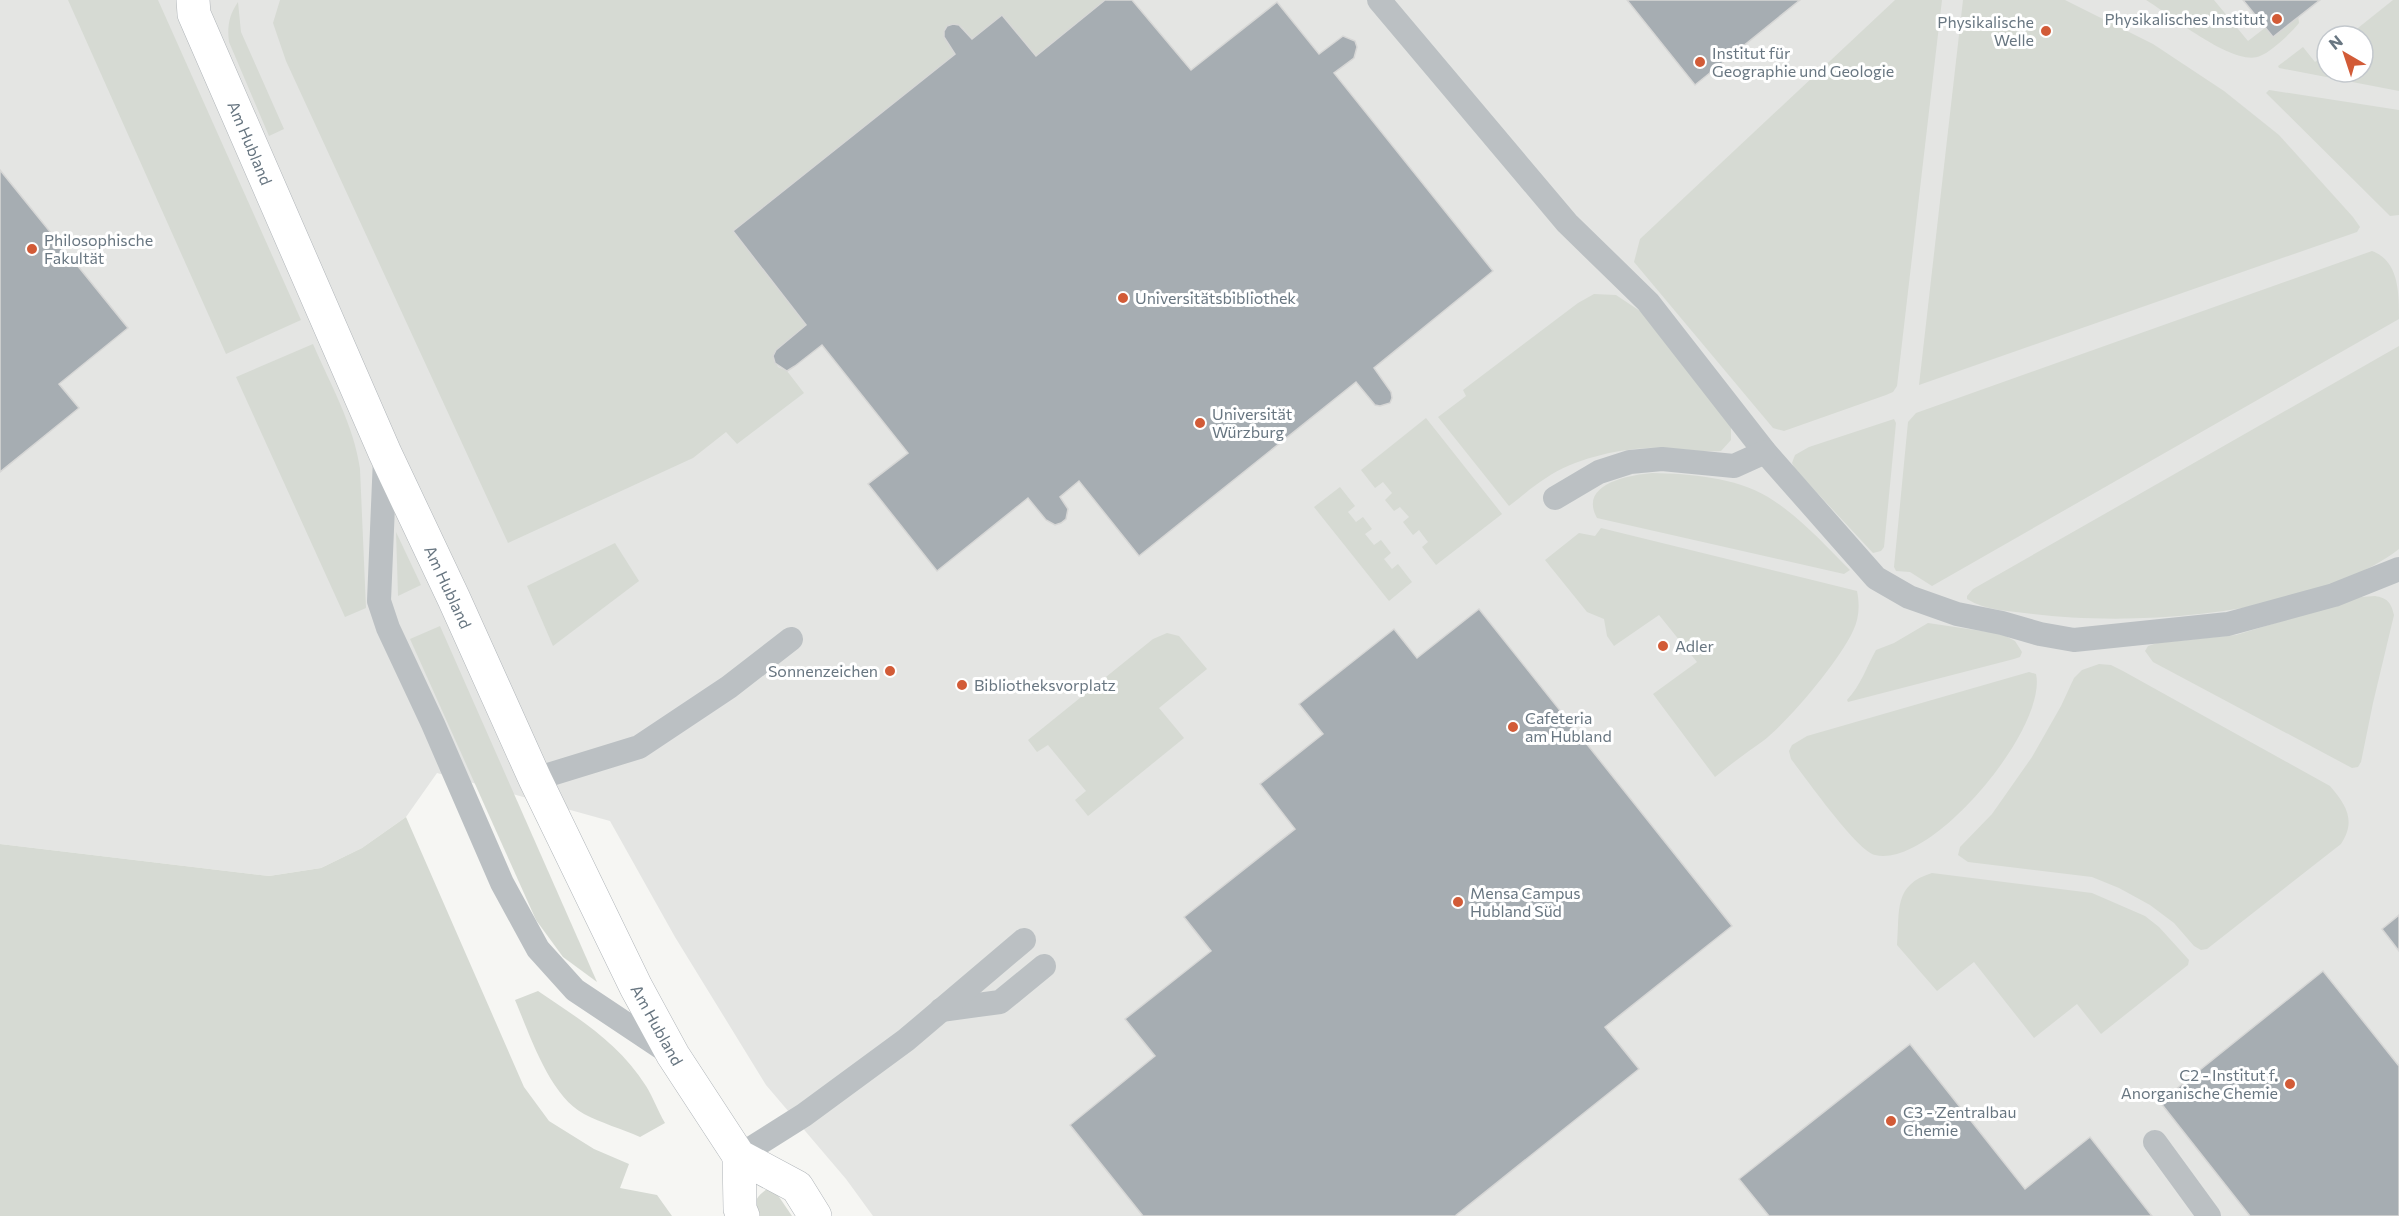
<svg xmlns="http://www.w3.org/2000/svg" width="2399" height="1216" font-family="Commissioner,sans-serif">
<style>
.built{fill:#e4e5e3;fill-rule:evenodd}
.green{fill:#d6dad3}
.building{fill:#a6adb2;stroke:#d7d7d6;stroke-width:1.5}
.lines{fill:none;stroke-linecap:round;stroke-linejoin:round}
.secondary-casing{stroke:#b0b5b9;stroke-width:34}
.lane{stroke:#bbc0c3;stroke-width:24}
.secondary{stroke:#fff;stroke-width:33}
.poi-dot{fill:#d25b37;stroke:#fff;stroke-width:2}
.labels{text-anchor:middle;stroke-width:6;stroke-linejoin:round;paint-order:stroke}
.poi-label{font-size:16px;fill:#687681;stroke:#fff;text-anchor:start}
.street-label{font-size:16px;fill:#687681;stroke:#fff}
</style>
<rect width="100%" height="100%" fill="#f6f6f3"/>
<path class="built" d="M0,0H2399V1216H873L846,1179L766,1085L675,937L610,821L437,773L406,817L362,848L321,868L269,876L0,844ZM2327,36H2363V72H2327Z"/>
<g class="green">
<path d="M68,0H158L301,320L226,354Z"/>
<path d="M280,0H1105L1036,56L972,39L963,28L953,24L944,31V37L955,54L733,231L806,325L776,350L773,356L778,367L787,371L804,393L737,444L726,432L693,458L508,543L286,61L273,23Z"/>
<path d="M1895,0H1942L1897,386L1893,392L1886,395L1784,431L1773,428L1634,262L1640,239Z"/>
<path d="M1963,0H2065L2153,44L2224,91L2279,135L2353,217L2360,227L2357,232L1919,385Z"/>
<path d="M2146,0H2214L2248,41L2293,6L2298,15L2299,23C2291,33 2272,51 2260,56C2235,68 2169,14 2146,0Z"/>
<path d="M2393,0H2399V91L2279,68L2278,66L2303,47L2315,62L2327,52V72H2363V36H2348Z"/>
<path d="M238,2L241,32L284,129L269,136L229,42C227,27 229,15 238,2Z"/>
<path d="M2269,90L2399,110V215L2390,216L2386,212L2266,93Z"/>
<path d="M2372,251C2399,261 2399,292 2399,319L1932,586L1910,572L1896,571L1894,567L1908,422L1916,413Z"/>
<path d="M1594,294L1616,295L1643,313L1731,425V440L1721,451C1696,453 1672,446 1647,448C1614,450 1574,459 1546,478C1533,486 1521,497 1509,506L1438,417L1466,396L1463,390L1578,303Z"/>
<path d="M313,344C330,384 354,425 360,469L366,608L345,617L236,377Z"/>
<path d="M2399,346V549C2312,615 2139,627 2033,614C2011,611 1986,611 1967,599V596L1973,589Z"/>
<path d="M1426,418L1502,514L1436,565L1422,547L1428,542L1419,530L1413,535L1403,522L1409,517L1400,507L1394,511L1385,500L1392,493L1383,482L1375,488L1361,470Z"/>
<path d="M1894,419L1896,423L1884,547L1881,551L1873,553L1795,469L1792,463L1795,455L1809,447Z"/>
<path d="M1652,473C1690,474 1735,477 1768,497C1799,516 1825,545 1850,570L1844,574L1597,518C1578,484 1629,475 1652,473Z"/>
<path d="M1340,487L1355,506L1348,512L1356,522L1363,517L1372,529L1365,534L1374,545L1381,540L1391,553L1384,559L1392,569L1398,564L1412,582L1389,601L1314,507Z"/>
<path d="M1601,528L1857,591C1860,605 1859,619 1853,631C1839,661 1789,721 1763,741C1747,752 1731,764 1715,777L1653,694L1697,662L1659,615L1614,646L1607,636L1604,619L1587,612L1545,560L1579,533L1595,536Z"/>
<path d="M396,532L421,585L398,596Z"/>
<path d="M615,543L639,581L553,646L527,586Z"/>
<path d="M2375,596C2387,598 2391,602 2394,615L2373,703L2361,762L2358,767L2352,768L2153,662L2145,651L2148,646L2157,643L2236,635L2361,597Z"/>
<path d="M1928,623L2002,634L2015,641L2022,652L2020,657L2014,659L1848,702L1847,700C1861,685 1866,668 1876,650L1894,643Z"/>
<path d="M440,626L597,982L563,957L536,920L410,639Z"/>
<path d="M1167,633L1179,636L1207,669L1159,708L1184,738L1088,816L1075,800L1086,791L1048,745L1037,752L1028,740L1153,639Z"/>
<path d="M2099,664L2111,665L2123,671L2330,786C2347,806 2356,821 2341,844L2207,949L2201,950L2194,946L2174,923L2150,905L2119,888L2092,877L1968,862L1958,855L1960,847L1992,814L2032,757L2061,706L2074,678L2082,670Z"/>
<path d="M2029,672L2036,674C2048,727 1932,869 1875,855C1857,851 1805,777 1791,759L1789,751L1792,745L1807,736Z"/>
<path d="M406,817L524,1087L549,1121L594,1149L629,1164L620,1188L657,1195L672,1216H0V844L269,876L321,868L362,848Z"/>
<path d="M1932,873L2092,893L2145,916L2159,927L2189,960L2188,965L2101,1034L2077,1004L2034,1038L1974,962L1937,991L1897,945C1900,910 1893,885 1932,873Z"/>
<path d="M538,991C578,1018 619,1043 646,1086C653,1097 658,1111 665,1123L640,1137C622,1129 601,1123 584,1114C549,1095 530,1035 515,1000Z"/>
<path d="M767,1189L775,1191L792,1216H759C751,1204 756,1197 767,1189Z"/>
</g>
<g class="building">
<path d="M1105,0H1132L1191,70L1277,2L1319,54L1343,36L1355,41L1357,47L1354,58L1334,73L1493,271L1374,368L1391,392L1392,398L1390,403L1380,406L1375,405L1356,382L1139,556L1079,481L1060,497L1068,509L1066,519L1061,523L1055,525L1046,520L1028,498L937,571L868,484L908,453L822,345L795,366L787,371L775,363L773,356L776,350L806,325L733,231L955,54L944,37V31L947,26L953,24L959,25L972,39L1002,15L1036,56Z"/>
<path d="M1627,0H1800L1695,85Z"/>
<path d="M2243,0H2320L2273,37Z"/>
<path d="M0,170L128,328L59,384L79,408L0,472Z"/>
<path d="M1479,609L1732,926L1605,1027L1639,1069L1455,1216H1143L1070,1125L1155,1056L1125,1019L1211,951L1184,917L1295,829L1260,784L1323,734L1299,704L1394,629L1417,658Z"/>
<path d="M2399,915V951L2382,929Z"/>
<path d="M2323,971L2399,1066V1216H2250L2160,1102Z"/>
<path d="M1910,1044L2025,1189L2090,1137L2152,1216H1769L1739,1179Z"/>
</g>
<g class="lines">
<defs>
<g id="secondary">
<path d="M193,0L194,14L385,453L454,599L535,779L636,987L673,1055L739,1156L797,1187L815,1216"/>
<path d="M739,1156L740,1209L743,1216"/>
</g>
</defs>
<use href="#secondary" class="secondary-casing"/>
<g class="lane">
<path d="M1379,0L1567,223L1648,302L1765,452L1876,578L1909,597L1957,614L2002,623L2040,634L2074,640L2228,624L2334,595L2399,569"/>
<path d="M385,458L379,601L388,628L433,724L502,883L538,949L575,990L671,1054"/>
<path d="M1555,498L1599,472L1630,462L1662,459L1734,466L1765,452"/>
<path d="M535,779L639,747L729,687L791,639"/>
<path d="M941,1010L1000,1002L1044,966"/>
<path d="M2155,1142L2209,1216"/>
<path d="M739,1156L804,1115L906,1040L1024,940"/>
</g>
<use href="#secondary" class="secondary"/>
</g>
<g class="poi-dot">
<circle cx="2277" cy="19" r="6"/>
<circle cx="2046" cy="31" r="6"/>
<circle cx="1700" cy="62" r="6"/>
<circle cx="32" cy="249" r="6"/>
<circle cx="1123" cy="298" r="6"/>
<circle cx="1200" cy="423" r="6"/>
<circle cx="1663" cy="646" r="6"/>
<circle cx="890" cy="671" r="6"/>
<circle cx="962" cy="685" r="6"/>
<circle cx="1513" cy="727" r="6"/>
<circle cx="1458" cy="902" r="6"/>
<circle cx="2290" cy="1084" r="6"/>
<circle cx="1891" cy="1121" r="6"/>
</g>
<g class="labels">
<g class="poi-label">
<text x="2265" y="25" text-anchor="end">Physikalisches Institut</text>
<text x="2034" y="28" text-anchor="end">Physikalische<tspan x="2034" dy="18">Welle</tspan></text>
<text x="1712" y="59">Institut für<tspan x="1712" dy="18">Geographie und Geologie</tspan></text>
<text x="44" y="246">Philosophische<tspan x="44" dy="18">Fakultät</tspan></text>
<text x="1135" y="304">Universitätsbibliothek</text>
<text x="1212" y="420">Universität<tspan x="1212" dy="18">Würzburg</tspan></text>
<text x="1675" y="652">Adler</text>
<text x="878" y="677" text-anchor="end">Sonnenzeichen</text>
<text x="974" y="691">Bibliotheksvorplatz</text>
<text x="1525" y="724">Cafeteria<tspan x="1525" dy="18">am Hubland</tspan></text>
<text x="1470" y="899">Mensa Campus<tspan x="1470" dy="18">Hubland Süd</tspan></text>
<text x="2278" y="1081" text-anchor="end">C2 - Institut f.<tspan x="2278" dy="18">Anorganische Chemie</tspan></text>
<text x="1903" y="1118">C3 - Zentralbau<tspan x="1903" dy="18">Chemie</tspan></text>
</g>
<g class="street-label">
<text transform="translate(250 143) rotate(67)" y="6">Am Hubland</text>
<text transform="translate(448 587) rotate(65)" y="6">Am Hubland</text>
<text transform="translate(657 1025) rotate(61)" y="6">Am Hubland</text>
</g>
</g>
<g transform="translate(2345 54) rotate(321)"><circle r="28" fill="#ffffff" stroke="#c3c8cd" stroke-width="1.5"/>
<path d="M0-4.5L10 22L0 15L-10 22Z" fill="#d25b37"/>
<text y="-9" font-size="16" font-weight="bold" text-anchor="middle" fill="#687681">N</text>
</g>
</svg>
